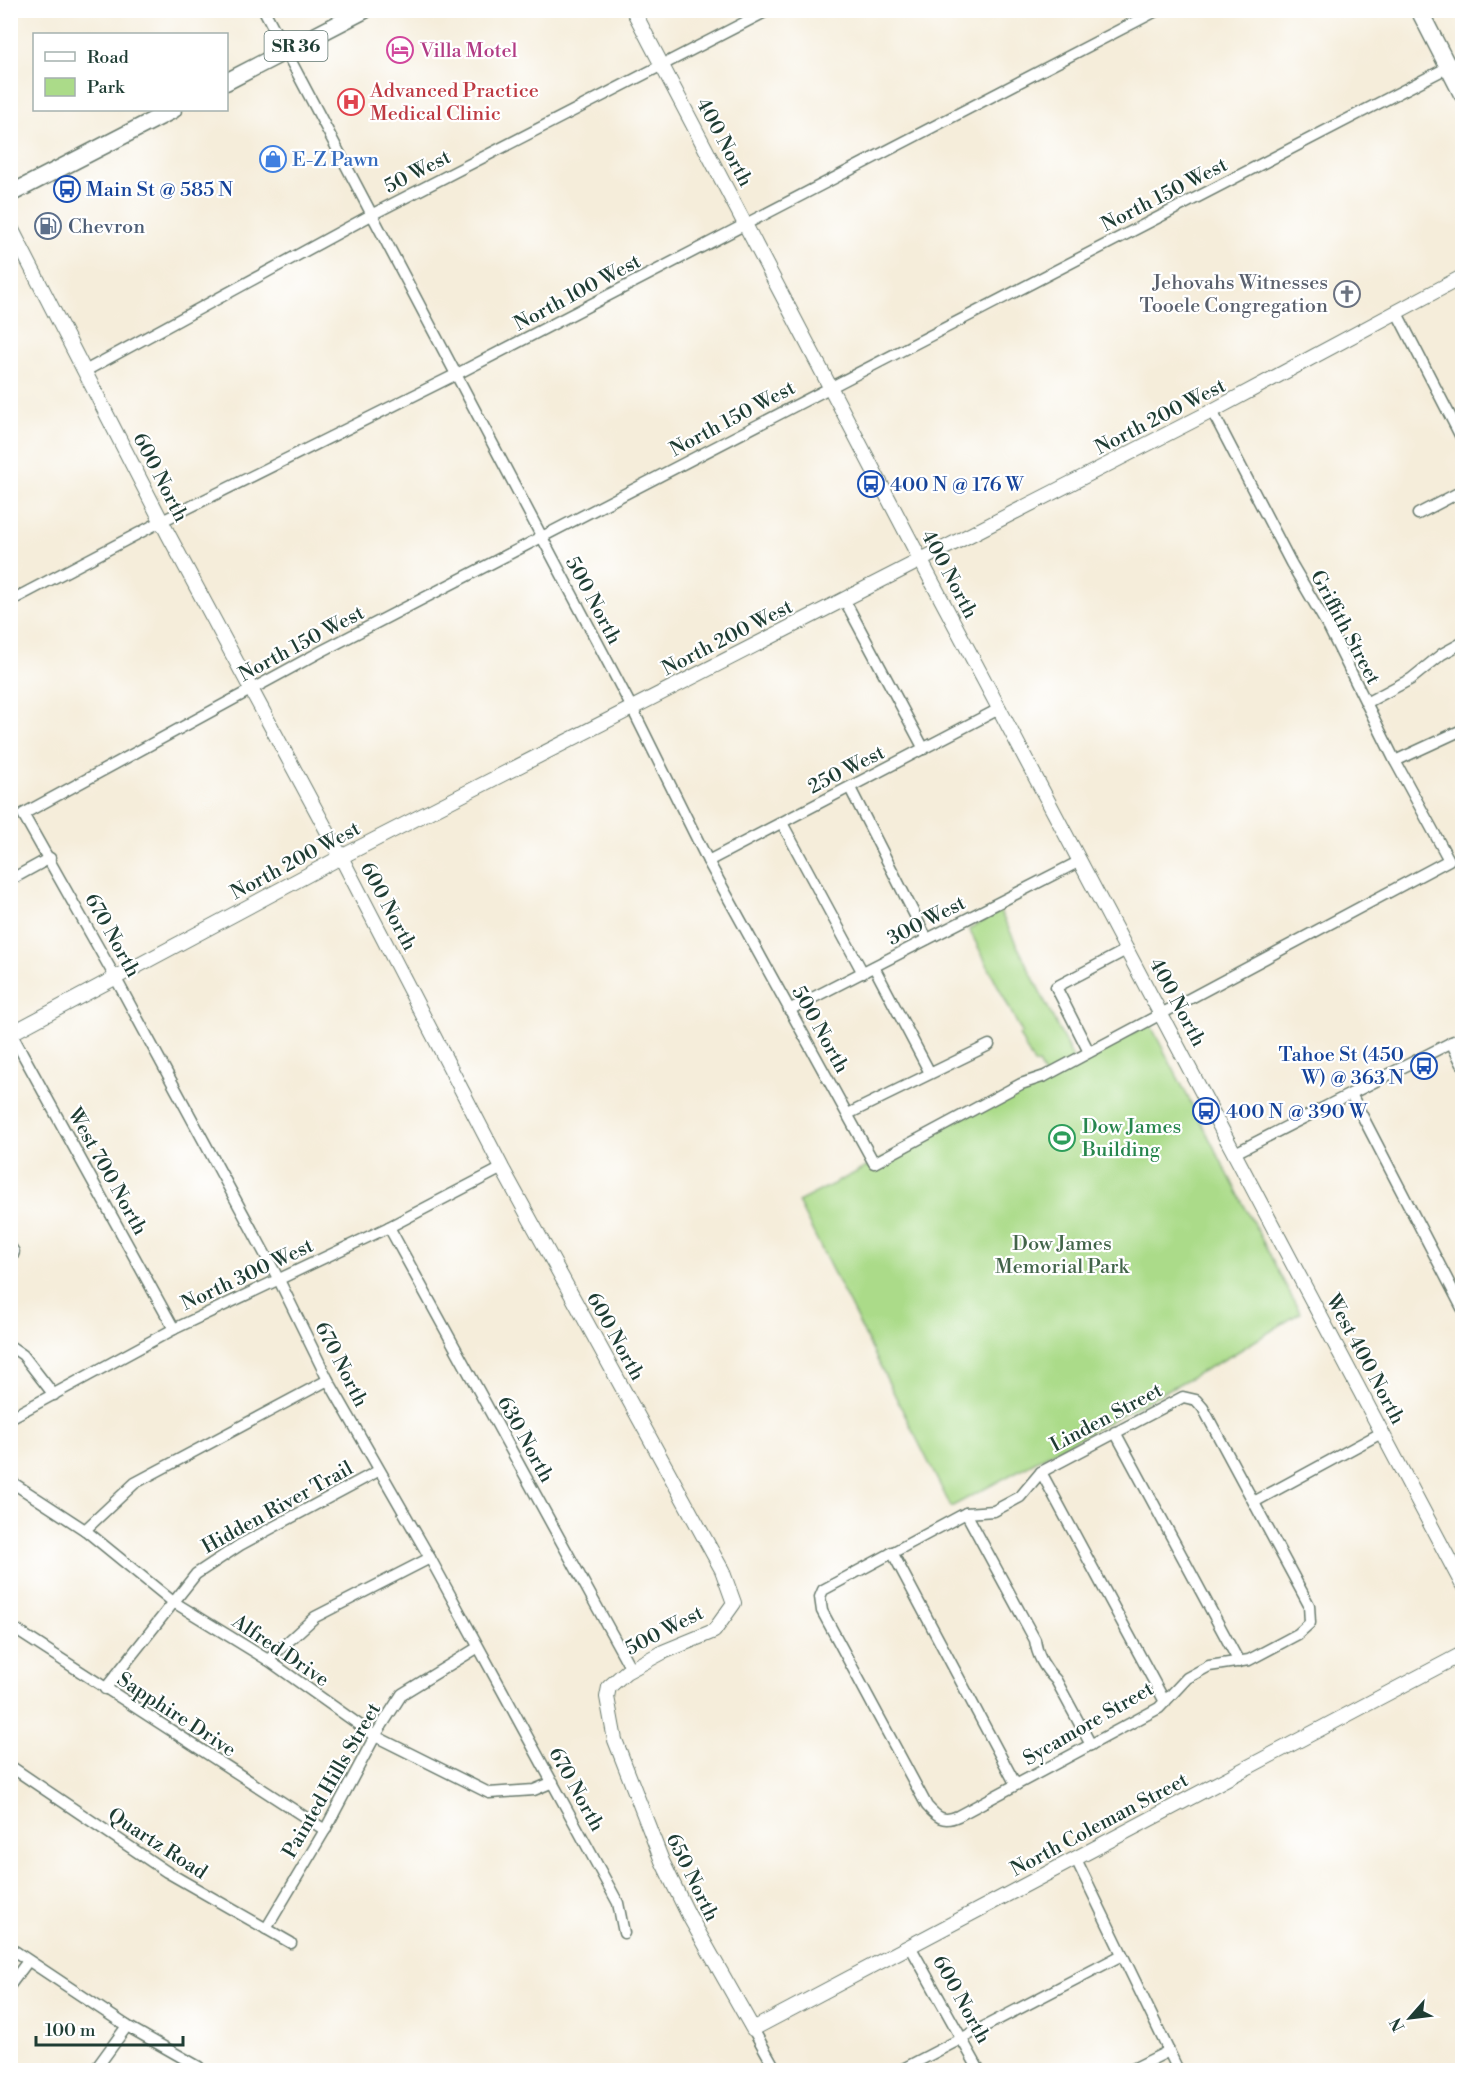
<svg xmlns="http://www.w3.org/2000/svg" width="1473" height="2081" font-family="'Libre Bodoni',serif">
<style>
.green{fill:#abdb89;stroke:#658c5e;stroke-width:1.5}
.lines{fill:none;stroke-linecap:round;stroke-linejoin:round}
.minor-casing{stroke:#6a7b6e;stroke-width:13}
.tertiary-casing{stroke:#6a7b6e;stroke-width:16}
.primary-casing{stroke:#6a7b6e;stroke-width:19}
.trunk-casing{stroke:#6a7b6e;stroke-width:19}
.minor{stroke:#fff;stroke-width:10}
.tertiary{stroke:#fff;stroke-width:14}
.primary{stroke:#fff;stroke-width:16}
.trunk{stroke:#fff;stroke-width:16}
.labels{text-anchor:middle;stroke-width:4.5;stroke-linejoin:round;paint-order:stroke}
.shield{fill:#fff;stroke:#627771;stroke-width:1.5}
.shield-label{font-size:18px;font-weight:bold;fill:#1f3d34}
.hotel-label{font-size:20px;fill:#b23c85;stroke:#fff;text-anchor:start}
.health-label{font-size:20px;fill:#be3a42;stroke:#fff;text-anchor:start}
.street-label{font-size:20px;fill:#1f3d34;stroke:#fff}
.shop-label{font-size:20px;fill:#366cbe;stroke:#fff;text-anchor:start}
.transit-label{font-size:20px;fill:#164399;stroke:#fff;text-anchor:start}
.service-label{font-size:20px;fill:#4e5e75;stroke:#fff;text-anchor:start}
.worship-label{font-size:20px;fill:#5b616d;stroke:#fff;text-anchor:end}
.leisure-label{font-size:20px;fill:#27864d;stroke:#fff;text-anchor:start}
.park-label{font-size:20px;fill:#426449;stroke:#fff}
</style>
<rect width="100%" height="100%" fill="#fff"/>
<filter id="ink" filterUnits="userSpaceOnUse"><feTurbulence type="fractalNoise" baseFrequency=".0167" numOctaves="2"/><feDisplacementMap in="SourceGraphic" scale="12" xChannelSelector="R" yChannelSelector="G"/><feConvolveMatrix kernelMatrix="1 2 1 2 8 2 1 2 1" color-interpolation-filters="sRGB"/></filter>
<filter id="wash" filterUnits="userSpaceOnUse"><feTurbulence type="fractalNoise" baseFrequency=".008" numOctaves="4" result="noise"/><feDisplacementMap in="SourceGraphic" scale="24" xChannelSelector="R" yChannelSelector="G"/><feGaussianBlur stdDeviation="1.35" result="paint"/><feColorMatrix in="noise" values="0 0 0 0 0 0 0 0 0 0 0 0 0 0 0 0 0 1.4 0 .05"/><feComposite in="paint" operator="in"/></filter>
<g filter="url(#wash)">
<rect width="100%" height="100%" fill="#f5edda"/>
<path class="green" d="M1000,911L1075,1062L1150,1024L1300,1313L1234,1354L951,1507L798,1202L1044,1076L1038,1063L1034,1064L1019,1035L1022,1033L969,929Z"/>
</g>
<g filter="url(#ink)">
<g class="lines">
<defs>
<g id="minor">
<path d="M264,10L632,708L708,861L874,1163L1021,1084L1045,1076L1449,860L1395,761L1329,628L1291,563L1212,411"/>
<path d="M1397,313L1462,439"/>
<path d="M85,371L373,214L769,10"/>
<path d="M1418,514L1462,491"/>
<path d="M844,599L924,749"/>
<path d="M10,601L162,521L457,374L1158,10"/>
<path d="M1366,703L1411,679L1442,654L1462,643"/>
<path d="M1395,761L1462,730"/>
<path d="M850,788L927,939"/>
<path d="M782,823L863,973"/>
<path d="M708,861L999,709"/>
<path d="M10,880L50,858"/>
<path d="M874,967L930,1073"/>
<path d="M789,1010L1080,861"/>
<path d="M10,1031L174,1329"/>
<path d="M1451,1042L1462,1064"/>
<path d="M1089,1052L1056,987L1128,949"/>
<path d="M1351,1094L1462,1308"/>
<path d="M848,1114L989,1045"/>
<path d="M1235,1153L1462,1037"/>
<path d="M389,1227L631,1669"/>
<path d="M10,1246L14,1252L10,1262"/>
<path d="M10,1346L23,1355L54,1395"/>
<path d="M1183,1397L1196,1400L1203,1408L1309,1605L1310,1623L1298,1634L1249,1660L1209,1666L1187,1678L1159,1708L958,1816C943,1823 937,1817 927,1806L822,1611L820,1597L823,1590L966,1513L994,1511L1020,1497L1041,1472Z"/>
<path d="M10,1418L174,1329L389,1227L502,1168"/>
<path d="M1115,1432L1239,1662"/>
<path d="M1041,1472L1165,1702"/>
<path d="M10,1481L85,1530L172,1601L268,1660L375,1736L489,1793L534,1790L553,1782"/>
<path d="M1254,1502L1383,1432"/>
<path d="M966,1513L1035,1640C1037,1656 1045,1669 1056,1680L1091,1745"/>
<path d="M85,1530L135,1483L328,1380"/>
<path d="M892,1552L1016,1785"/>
<path d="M10,1626L325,1830"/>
<path d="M268,1660L315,1617L430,1558"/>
<path d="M105,1689L196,1574L240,1545L378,1471"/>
<path d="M10,1766L167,1872L291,1943"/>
<path d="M1076,1859L1178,2070"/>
<path d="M266,1929L325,1830L375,1736L402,1694L477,1648"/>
<path d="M624,1933L618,1903L430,1558L328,1380L279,1280L115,977L23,814L322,651L1462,60"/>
<path d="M910,1946L979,2070"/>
<path d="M10,1948L127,2026L199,2067"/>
<path d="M10,1985L28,1961"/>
<path d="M753,2029L776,2070"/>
<path d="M95,2070L127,2026"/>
<path d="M901,2070L1122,1955"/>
<path d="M1131,2070L1169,2051"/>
</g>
<g id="tertiary">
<path d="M633,10L920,559L1462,1584"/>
<path d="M10,226L168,534L341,857L502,1168L722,1570L734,1603L714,1631L663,1652L626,1672L609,1687L607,1697L615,1740L662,1861L688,1914L753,2029L1462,1654"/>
<path d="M10,1034L341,857L1212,411L1462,277"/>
</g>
<path id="primary" d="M1419,10L1462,94"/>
<g id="trunk">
<path d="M226,82L365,10"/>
<path d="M10,194L173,110"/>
</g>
</defs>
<use href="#minor" class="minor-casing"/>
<use href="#tertiary" class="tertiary-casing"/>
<use href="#primary" class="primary-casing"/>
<use href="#trunk" class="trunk-casing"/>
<use href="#minor" class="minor"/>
<use href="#tertiary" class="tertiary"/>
<use href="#primary" class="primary"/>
<use href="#trunk" class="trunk"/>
</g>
</g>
<defs>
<symbol id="hotel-ring" viewBox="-11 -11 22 22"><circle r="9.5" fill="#fff" stroke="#d1479c" stroke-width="1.5"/><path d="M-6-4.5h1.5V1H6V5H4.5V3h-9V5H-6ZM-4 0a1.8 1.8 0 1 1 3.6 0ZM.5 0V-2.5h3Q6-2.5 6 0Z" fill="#d1479c"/></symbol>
<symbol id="hospital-ring" viewBox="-11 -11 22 22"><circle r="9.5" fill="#fff" stroke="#e0444e" stroke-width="1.5"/><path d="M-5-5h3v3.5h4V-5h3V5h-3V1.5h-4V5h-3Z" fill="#e0444e"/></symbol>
<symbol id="shop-ring" viewBox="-11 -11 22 22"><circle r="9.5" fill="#fff" stroke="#3f7fe0" stroke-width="1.5"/><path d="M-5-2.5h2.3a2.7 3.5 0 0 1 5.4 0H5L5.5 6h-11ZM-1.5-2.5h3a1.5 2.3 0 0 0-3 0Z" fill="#3f7fe0"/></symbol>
<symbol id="bus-ring" viewBox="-11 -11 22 22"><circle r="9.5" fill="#fff" stroke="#1a4fb4" stroke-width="1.5"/><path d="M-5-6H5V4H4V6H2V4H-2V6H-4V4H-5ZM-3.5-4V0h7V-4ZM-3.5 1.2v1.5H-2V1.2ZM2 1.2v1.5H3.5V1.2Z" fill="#1a4fb4"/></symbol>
<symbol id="fuel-ring" viewBox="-11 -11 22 22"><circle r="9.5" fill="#fff" stroke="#5c6f8a" stroke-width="1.5"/><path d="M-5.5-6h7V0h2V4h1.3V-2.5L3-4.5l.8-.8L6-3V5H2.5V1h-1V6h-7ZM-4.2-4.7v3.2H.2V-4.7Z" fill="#5c6f8a"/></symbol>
<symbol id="church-ring" viewBox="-11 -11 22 22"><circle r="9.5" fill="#fff" stroke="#6b7280" stroke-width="1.5"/><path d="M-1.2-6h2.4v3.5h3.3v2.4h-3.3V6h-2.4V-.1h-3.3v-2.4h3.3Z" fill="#6b7280"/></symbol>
<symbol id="stadium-ring" viewBox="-11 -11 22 22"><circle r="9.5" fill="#fff" stroke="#2e9e5b" stroke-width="1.5"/><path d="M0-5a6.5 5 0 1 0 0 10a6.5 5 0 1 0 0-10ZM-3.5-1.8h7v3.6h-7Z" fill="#2e9e5b"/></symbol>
</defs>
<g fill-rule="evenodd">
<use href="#hotel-ring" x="385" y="35" width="30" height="30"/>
<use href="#hospital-ring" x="336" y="87" width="30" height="30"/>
<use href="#shop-ring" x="258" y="144" width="30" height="30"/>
<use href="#bus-ring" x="52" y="174" width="30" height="30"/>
<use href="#fuel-ring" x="33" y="211" width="30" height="30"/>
<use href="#church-ring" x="1332" y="279" width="30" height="30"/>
<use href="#bus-ring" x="856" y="469" width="30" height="30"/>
<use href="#bus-ring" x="1409" y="1051" width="30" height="30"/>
<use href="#bus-ring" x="1191" y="1096" width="30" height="30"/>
<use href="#stadium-ring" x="1047" y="1123" width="30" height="30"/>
</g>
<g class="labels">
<rect class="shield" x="264.5" y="31" width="63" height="30" rx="4.5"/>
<g class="shield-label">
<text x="296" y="52">SR 36</text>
</g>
<g class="hotel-label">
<text x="420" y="57">Villa Motel</text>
</g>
<g class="health-label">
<text x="370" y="97">Advanced Practice<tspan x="370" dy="23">Medical Clinic</tspan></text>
</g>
<g class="street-label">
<text transform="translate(725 142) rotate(62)" y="7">400 North</text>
<text transform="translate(417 171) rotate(-27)" y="7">50 West</text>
<text transform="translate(1164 194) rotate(-27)" y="7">North 150 West</text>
<text transform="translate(577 292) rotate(-28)" y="7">North 100 West</text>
<text transform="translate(1160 416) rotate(-27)" y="7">North 200 West</text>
<text transform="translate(732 418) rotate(-28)" y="7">North 150 West</text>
<text transform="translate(161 477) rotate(63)" y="7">600 North</text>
<text transform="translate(950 574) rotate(62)" y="7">400 North</text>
<text transform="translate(594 600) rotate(62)" y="7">500 North</text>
<text transform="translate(1346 627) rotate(62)" y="7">Griffith Street</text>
<text transform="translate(727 637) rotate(-27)" y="7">North 200 West</text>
<text transform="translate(301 643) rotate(-28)" y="7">North 150 West</text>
<text transform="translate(846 769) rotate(-27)" y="7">250 West</text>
<text transform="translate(295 860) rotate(-28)" y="7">North 200 West</text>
<text transform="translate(389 906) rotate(62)" y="7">600 North</text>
<text transform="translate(926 920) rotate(-27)" y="7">300 West</text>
<text transform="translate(113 935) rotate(61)" y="7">670 North</text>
<text transform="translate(1178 1002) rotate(62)" y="7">400 North</text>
<text transform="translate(821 1029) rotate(61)" y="7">500 North</text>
<text transform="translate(108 1171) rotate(61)" y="7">West 700 North</text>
<text transform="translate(247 1274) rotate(-25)" y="7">North 300 West</text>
<text transform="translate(616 1336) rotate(61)" y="7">600 North</text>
<text transform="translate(1366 1359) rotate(62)" y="7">West 400 North</text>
<text transform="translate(342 1364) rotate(63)" y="7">670 North</text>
<text transform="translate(1106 1417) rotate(-28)" y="7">Linden Street</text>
<text transform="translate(526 1439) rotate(61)" y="7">630 North</text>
<text transform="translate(277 1507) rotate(-29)" y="7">Hidden River Trail</text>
<text transform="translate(664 1630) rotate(-27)" y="7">500 West</text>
<text transform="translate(281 1650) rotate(34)" y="7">Alfred Drive</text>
<text transform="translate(177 1714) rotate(33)" y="7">Sapphire Drive</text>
<text transform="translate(1088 1723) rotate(-30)" y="7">Sycamore Street</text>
<text transform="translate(331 1780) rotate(-60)" y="7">Painted Hills Street</text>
<text transform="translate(577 1789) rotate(61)" y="7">670 North</text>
<text transform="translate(1099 1824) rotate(-28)" y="7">North Coleman Street</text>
<text transform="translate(158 1843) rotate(33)" y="7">Quartz Road</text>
<text transform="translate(693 1877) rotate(64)" y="7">650 North</text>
<text transform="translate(962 1999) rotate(61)" y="7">600 North</text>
</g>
<g class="shop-label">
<text x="292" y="166">E-Z Pawn</text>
</g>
<g class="transit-label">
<text x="86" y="196">Main St @ 585 N</text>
<text x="890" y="491">400 N @ 176 W</text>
<text x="1404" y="1061" text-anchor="end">Tahoe St (450<tspan x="1404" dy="23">W) @ 363 N</tspan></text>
<text x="1226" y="1118">400 N @ 390 W</text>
</g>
<g class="service-label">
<text x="68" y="233">Chevron</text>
</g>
<g class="worship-label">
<text x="1328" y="289">Jehovahs Witnesses<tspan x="1328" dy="23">Tooele Congregation</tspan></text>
</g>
<g class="leisure-label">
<text x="1082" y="1133">Dow James<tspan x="1082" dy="23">Building</tspan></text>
</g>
<g class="park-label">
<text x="1062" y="1250">Dow James<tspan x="1062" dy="23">Memorial Park</tspan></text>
</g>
</g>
<rect width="1473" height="2081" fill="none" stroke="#fff" stroke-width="36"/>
<rect x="33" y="33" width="195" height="78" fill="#ffffff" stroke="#a5b1ae" stroke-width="1.5"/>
<rect x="45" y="52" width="30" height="9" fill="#ffffff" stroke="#a5b1ae" stroke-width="1.5"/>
<text x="87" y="63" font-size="18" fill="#1f3d34">Road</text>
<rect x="45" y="78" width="30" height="18" fill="#abdb89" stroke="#a5b1ae" stroke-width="1.5"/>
<text x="87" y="93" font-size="18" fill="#1f3d34">Park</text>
<g transform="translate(1410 2018) rotate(242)" stroke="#ffffff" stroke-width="4.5" paint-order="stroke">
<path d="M0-4.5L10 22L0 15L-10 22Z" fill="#1f3d34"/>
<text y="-9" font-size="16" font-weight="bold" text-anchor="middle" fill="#1f3d34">N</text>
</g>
<path d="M36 2036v9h147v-9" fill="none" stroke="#1f3d34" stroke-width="3"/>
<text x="45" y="2036" font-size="18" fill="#1f3d34" stroke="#ffffff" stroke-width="4.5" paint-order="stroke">100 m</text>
</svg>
